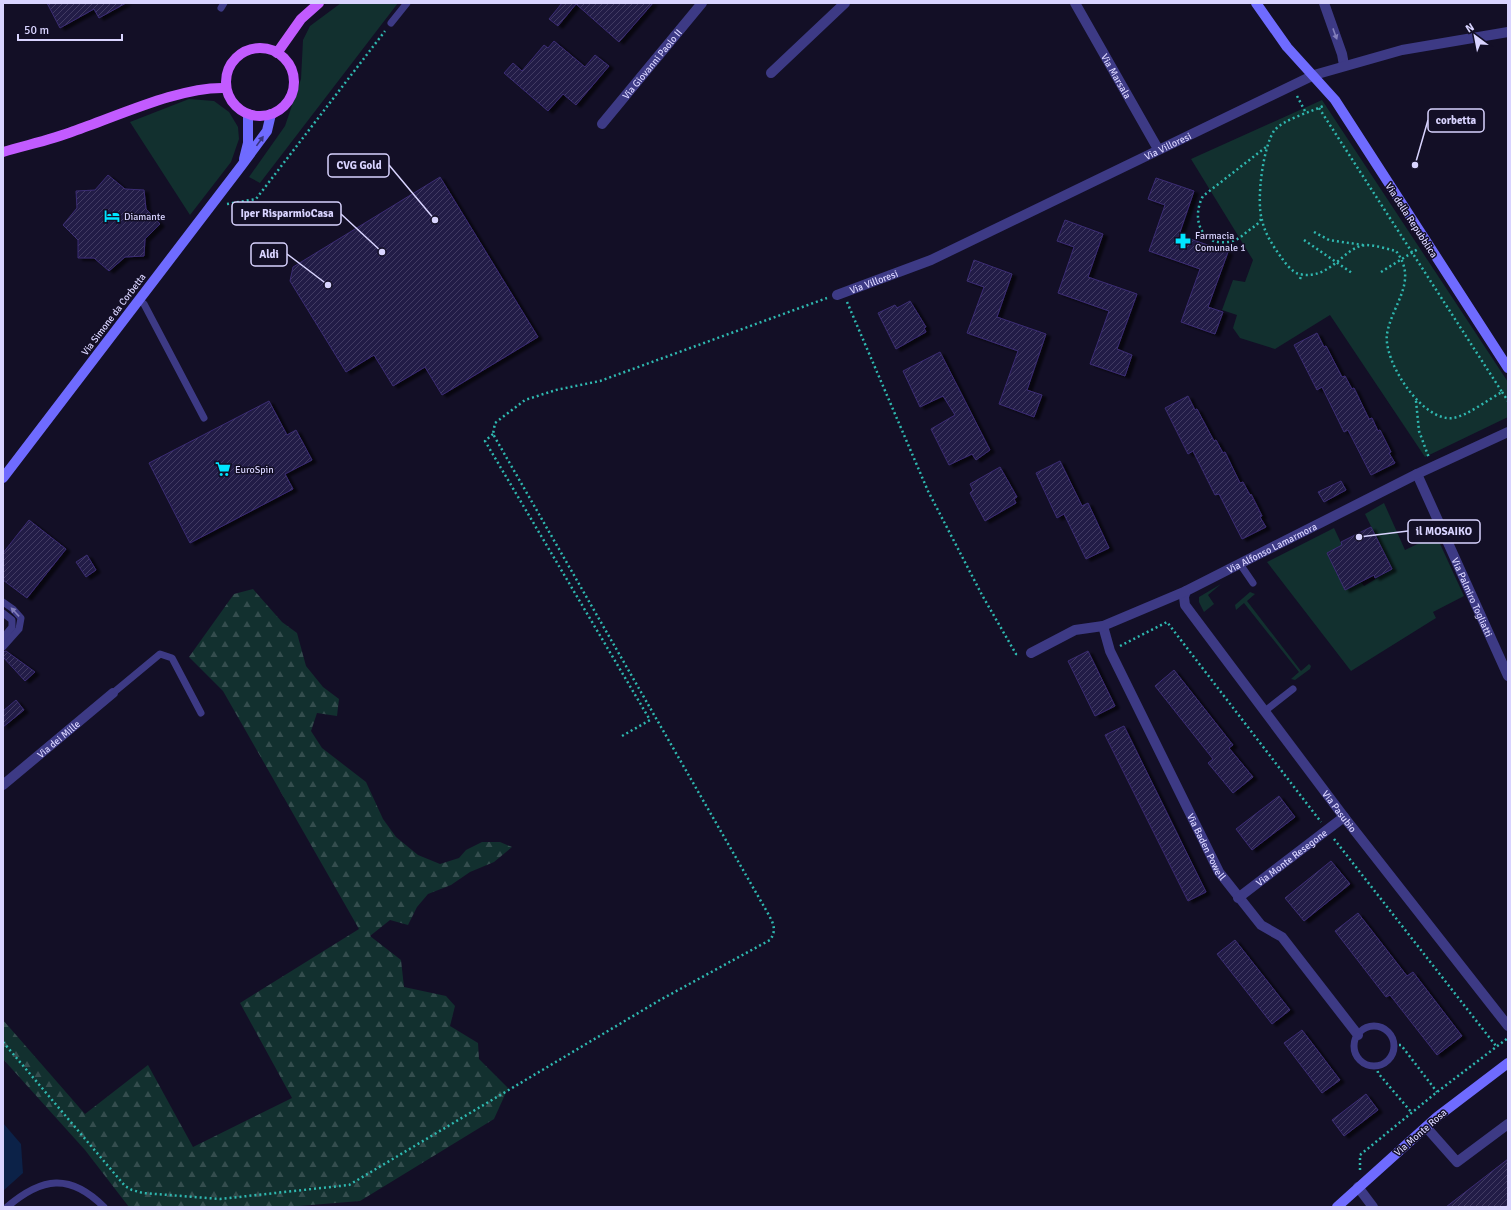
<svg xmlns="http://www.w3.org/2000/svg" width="1511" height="1210" font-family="Signika,sans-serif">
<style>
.green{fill:#12302f}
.forest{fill:url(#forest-firs)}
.water{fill:#0c2248}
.building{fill:url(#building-hatch);stroke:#3b2d73;filter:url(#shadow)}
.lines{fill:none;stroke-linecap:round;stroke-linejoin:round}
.path{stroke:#2fb8b0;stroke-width:2.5;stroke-dasharray:2 3;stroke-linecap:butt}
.lane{stroke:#3d3a85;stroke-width:7}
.street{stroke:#3d3a85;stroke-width:10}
.secondary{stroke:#6f6bff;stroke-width:10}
.primary{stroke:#c25bff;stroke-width:10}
.oneway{fill:#837fbc}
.oneway2{fill:#38347d}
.labels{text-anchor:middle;stroke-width:3;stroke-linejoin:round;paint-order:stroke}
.street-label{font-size:10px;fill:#d9d4ff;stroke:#130f26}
.poi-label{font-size:10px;fill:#d9d4ff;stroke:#130f26;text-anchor:start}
.leader{fill:none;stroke:#d9d4ff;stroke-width:1.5}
.callout-dot{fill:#d9d4ff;stroke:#130f26;stroke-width:1.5}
.callout{fill:#130f26;stroke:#d9d4ff;stroke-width:1.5}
.callout-label{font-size:11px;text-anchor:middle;font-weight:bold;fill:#d9d4ff}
</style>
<defs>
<pattern id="forest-firs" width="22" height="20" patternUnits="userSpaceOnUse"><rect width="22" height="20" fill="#12302f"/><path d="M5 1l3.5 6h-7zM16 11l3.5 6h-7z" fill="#344d4e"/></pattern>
<pattern id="building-hatch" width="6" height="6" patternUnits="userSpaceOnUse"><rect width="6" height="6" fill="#241b47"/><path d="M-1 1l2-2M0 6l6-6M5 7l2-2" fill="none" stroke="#433b63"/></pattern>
<filter id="shadow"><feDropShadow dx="4.5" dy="2.5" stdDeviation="1" flood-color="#0009"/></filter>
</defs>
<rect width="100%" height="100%" fill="#130f26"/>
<g class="green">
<path d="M341,3H398L260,183L249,177L285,126L301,79L303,40L310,26Z"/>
<path d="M189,99L214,101L229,112L238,127L239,139L231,162L190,215L130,122Z"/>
<path d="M1322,100L1508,382V417L1425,457L1330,315L1275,349L1240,338L1233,328L1237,315L1222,310L1233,280L1245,282L1253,260L1191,159Z"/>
<path d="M1384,503L1405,550L1436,535L1464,596L1433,612L1436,618L1351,671L1267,562L1334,528L1342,545L1327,553L1345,590L1361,582L1364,586L1392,569L1365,514Z"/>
<path d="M1221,584L1208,595L1214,604L1204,612L1199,602V597Z"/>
<path d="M1250,592L1255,594L1247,601L1301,671L1309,664L1311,666L1310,669L1295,680L1291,679L1299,672L1244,603L1236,610L1235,605Z"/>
</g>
<path class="forest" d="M253,589L282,622L297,633L306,666L323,687L339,699L337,716L317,713L311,731L322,748L366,782L383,819L396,837L418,855L440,864L459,858L466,850L482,842H500L512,847L494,862L470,872L451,885L428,894L417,907L408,925L390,920L370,936L401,960L404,987L446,996L455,1006L450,1026L478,1043L479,1059L508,1088L494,1119L360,1201L287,1207H129L85,1150L3,1059V1020L85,1114L148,1065L193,1147L292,1098L240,1003L359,929L223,691L189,657L234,594Z"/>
<path class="water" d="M3,1123L21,1144L23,1173L3,1191Z"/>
<g class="building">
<path d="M47,3H126L99,18L94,9L60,28Z"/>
<path d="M562,3H653L619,42L576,4L558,26L549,19Z"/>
<path d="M554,41L585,67L595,55L609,66L576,105L563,94L548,111L504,73L513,63L522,71L544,45L548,48Z"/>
<path d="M108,175L125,189L144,190L146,209L160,224L145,239L144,256L125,257L109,271L94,258H78V240L63,225L77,208L76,191L95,190Z"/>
<path d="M440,177L538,337L442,395L425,367L393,386L374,355L346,372L290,281L293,267Z"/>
<path d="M1156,178L1194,191L1179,235L1228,252L1208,307L1223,312L1215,334L1181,322L1200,269L1149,251L1165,205L1148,199Z"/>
<path d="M1065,220L1103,234L1088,277L1137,294L1117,349L1132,355L1125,376L1090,364L1109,311L1058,293L1074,247L1057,241Z"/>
<path d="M974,260L1012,274L997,317L1046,334L1027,390L1042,395L1034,417L999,404L1018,351L967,333L984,287L967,281Z"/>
<path d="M910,301L926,327L924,328L926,332L896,349L878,313L895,305L897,308Z"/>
<path d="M1317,333L1324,347L1326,346L1342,377L1345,376L1352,389L1354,388L1369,419L1372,418L1378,431L1380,430L1391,452L1389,453L1395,463L1371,475L1348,430L1344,432L1322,387L1317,390L1294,345Z"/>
<path d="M940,352L990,450L976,460L972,454L949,465L931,429L955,415L943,396L920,407L903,371Z"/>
<path d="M1188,396L1195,410L1197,409L1214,441L1216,440L1223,453L1225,452L1240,483L1243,482L1250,495L1251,494L1262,516L1260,517L1266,527L1242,539L1219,494L1215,495L1193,451L1188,454L1165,408Z"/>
<path d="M269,401L287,435L296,430L312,460L285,474L293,489L190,543L149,463Z"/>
<path d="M1060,461L1082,506L1088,503L1109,548L1086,559L1064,514L1057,518L1036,473Z"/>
<path d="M1000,467L1017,497L1014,499L1016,503L985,521L970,493L973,490L970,484Z"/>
<path d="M1341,481L1346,490L1324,502L1318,492Z"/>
<path d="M29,520L66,549L27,598L3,580V553Z"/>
<path d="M1371,527L1392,569L1375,578L1374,575L1345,590L1327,553L1342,545L1341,542Z"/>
<path d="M87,555L96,570L86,577L76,562Z"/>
<path d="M6,651L35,672L25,681L3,657V652Z"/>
<path d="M1088,651L1115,706L1095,716L1068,661Z"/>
<path d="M1174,670L1233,745L1229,748L1253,777L1233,793L1208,763L1213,759L1155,686Z"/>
<path d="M16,700L24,710L3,727V711Z"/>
<path d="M1124,726L1206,892L1188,901L1105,735Z"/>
<path d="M1279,796L1295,817L1252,850L1236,829Z"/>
<path d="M1331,861L1350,884L1304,921L1285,898Z"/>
<path d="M1358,913L1407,976L1413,972L1462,1036L1437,1055L1390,995L1386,997L1335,931Z"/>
<path d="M1235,940L1290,1010L1272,1024L1217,954Z"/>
<path d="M1302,1030L1340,1080L1322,1093L1284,1043Z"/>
<path d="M1366,1094L1378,1110L1344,1136L1332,1120Z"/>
<path d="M1508,1159V1207H1446Z"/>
</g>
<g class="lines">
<g class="path">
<path d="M1297,96L1306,113"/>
<path d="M1319,108L1502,392C1489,399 1467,416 1453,418C1422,422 1383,361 1387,334C1392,304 1419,281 1396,251C1387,249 1375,245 1366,245C1344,246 1331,281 1299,274C1292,272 1285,263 1281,257C1273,246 1265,234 1262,220C1256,201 1263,147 1274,131C1283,119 1312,112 1325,105"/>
<path d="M227,204L256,199L385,31"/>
<path d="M1261,219C1258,225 1253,227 1248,231C1243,235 1238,240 1232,241C1203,249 1190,220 1203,196L1266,147"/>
<path d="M1314,232L1329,240L1363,245"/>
<path d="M1304,240L1352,273"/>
<path d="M1381,272L1418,249"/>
<path d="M1300,279L1302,274"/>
<path d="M847,302L928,491L982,595L1016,654H1020"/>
<path d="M1502,392L1508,401"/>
<path d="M1416,401L1419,431L1429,458"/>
<path d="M493,434L485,441L650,720L622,736"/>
<path d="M1120,646L1167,622L1321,822"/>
<path d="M1334,839L1496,1046"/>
<path d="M3,1042L125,1186L132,1190L143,1193L220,1199L349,1185L660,1000L770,940C778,929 772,921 766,910L493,434L495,423L525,400L556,390L600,381L827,298"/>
<path d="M1394,1045H1401L1437,1092"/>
<path d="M1377,1066L1378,1073L1412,1113"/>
<path d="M1360,1170V1155L1437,1092L1508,1038"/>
</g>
<g class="lane">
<path d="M221,8L224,3"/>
<path d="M391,23L407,3"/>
<path d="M139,300L144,304L204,418"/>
<path d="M1240,564L1253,583"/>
<path d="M3,602L13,609L21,618L19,629L3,647"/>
<path d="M3,613L12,620V627L3,638"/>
<path d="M113,693L160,654L172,658L201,713"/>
<path d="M1265,711L1293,689"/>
<circle cx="1374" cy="1046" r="20"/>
<path d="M7,1207C42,1177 70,1173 104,1207"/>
</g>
<g class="street">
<path id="s1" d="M1075,3L1158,149"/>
<path d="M1324,3L1342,54L1344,65"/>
<path d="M771,73L845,3"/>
<path id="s2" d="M602,124L702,3"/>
<path id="s3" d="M837,295L931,260L1314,75L1402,50L1508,32"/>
<path id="s4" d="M1417,474L1508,676"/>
<path id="s5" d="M1186,591L1184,597L1185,605L1344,817L1508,1026"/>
<path id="s6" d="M1103,626L1110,651L1219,872L1261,925L1282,937L1358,1035"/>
<path id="s7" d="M1031,653L1075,630L1103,626L1186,591L1417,474L1508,432"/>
<path id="s8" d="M3,785L113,693"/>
<path id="s9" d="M1238,898L1344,817"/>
<path d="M1426,1127L1457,1162L1508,1124"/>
<path d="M1358,1187L1373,1207"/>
</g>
<g class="secondary">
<path d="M1256,3L1287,47L1335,100L1508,368"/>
<path d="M244,159L248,143V114"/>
<path d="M3,478L242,165L267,131L271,114"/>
<path d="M1337,1207L1437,1117L1508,1063"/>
</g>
<g class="primary">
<circle cx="260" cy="82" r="34"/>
<path d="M277,53L301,19L319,3"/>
<path d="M3,152C26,145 51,140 74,131C118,116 181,86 226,88"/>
</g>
</g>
<defs><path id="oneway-solid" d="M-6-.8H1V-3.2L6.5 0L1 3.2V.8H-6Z"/></defs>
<g class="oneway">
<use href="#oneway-solid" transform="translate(1335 34) rotate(70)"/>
<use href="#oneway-solid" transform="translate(15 612) rotate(-133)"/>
</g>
<use class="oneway2" href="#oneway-solid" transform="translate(260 141) rotate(-54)"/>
<defs>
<symbol id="hotel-bare" viewBox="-9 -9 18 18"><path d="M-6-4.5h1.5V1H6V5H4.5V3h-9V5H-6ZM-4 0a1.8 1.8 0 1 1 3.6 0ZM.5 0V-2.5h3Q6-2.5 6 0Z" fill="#00e5ff" stroke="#130f26" stroke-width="2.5" paint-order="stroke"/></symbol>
<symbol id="pharmacy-bare" viewBox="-9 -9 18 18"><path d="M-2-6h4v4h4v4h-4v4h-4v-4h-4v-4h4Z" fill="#00e5ff" stroke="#130f26" stroke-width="2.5" paint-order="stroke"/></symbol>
<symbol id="supermarket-bare" viewBox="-9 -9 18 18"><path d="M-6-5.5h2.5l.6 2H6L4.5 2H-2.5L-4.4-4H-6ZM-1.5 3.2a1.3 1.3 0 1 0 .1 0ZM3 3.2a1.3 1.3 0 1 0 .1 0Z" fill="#00e5ff" stroke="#130f26" stroke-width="2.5" paint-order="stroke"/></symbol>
</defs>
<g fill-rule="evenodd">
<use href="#hotel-bare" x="101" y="205" width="22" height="22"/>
<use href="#pharmacy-bare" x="1172" y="230" width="22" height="22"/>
<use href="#supermarket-bare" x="212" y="458" width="22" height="22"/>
</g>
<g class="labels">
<g class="street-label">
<text dy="4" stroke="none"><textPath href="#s2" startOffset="78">Via Giovanni Paolo II</textPath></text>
<text dy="4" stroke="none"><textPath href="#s1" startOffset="84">Via Marsala</textPath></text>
<text dy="4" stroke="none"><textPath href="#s3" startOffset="363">Via Villoresi</textPath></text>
<text transform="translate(1412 220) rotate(57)" y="4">Via della Repubblica</text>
<text dy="4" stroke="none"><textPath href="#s3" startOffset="39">Via Villoresi</textPath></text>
<text transform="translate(113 314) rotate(-53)" y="4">Via Simone da Corbetta</text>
<text dy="4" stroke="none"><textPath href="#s7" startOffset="264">Via Alfonso Lamarmora</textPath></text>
<text dy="4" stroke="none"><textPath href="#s4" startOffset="135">Via Palmiro Togliatti</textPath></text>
<text dy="4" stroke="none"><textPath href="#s8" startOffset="72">Via dei Mille</textPath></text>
<text dy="4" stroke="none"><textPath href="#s5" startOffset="272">Via Pasubio</textPath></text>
<text dy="4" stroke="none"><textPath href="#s6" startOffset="244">Via Baden Powell</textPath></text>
<text dy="4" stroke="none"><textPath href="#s9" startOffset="67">Via Monte Resegone</textPath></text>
<text transform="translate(1420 1132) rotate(-41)" y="4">Via Monte Rosa</text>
</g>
<g class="poi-label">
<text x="124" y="220">Diamante</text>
<text x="1195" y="239">Farmacia<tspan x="1195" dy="12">Comunale 1</tspan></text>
<text x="235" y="473">EuroSpin</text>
</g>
</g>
<path class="leader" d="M1415 165L1428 120M435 220L389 165M382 252L341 214M328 285L287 254M1359 537L1408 531"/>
<g class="callout-dot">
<circle cx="1415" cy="165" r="4"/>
<circle cx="435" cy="220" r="4"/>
<circle cx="382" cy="252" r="4"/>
<circle cx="328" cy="285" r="4"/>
<circle cx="1359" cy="537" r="4"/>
</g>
<g class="callout">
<rect x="1428" y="109" width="56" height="23" rx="4"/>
<rect x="328" y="154" width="61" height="23" rx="4"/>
<rect x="232" y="202" width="109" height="23" rx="4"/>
<rect x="251" y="243" width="36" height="23" rx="4"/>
<rect x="1408" y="520" width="72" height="23" rx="4"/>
</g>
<g class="callout-label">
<text x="1456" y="124">corbetta</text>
<text x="359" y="169">CVG Gold</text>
<text x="287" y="217">Iper RisparmioCasa</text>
<text x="269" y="258">Aldi</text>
<text x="1444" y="535">il MOSAIKO</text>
</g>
<rect width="1511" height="1210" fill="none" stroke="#d9d4ff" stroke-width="8"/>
<g transform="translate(1475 36) rotate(328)" stroke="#130f26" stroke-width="3" paint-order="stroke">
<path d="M0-3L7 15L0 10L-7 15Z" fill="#d9d4ff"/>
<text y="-6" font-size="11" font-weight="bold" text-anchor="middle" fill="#d9d4ff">N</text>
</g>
<path d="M18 34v6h104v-6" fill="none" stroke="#d9d4ff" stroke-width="2"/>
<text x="24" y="34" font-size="12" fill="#d9d4ff" stroke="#130f26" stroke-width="3" paint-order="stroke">50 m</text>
</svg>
